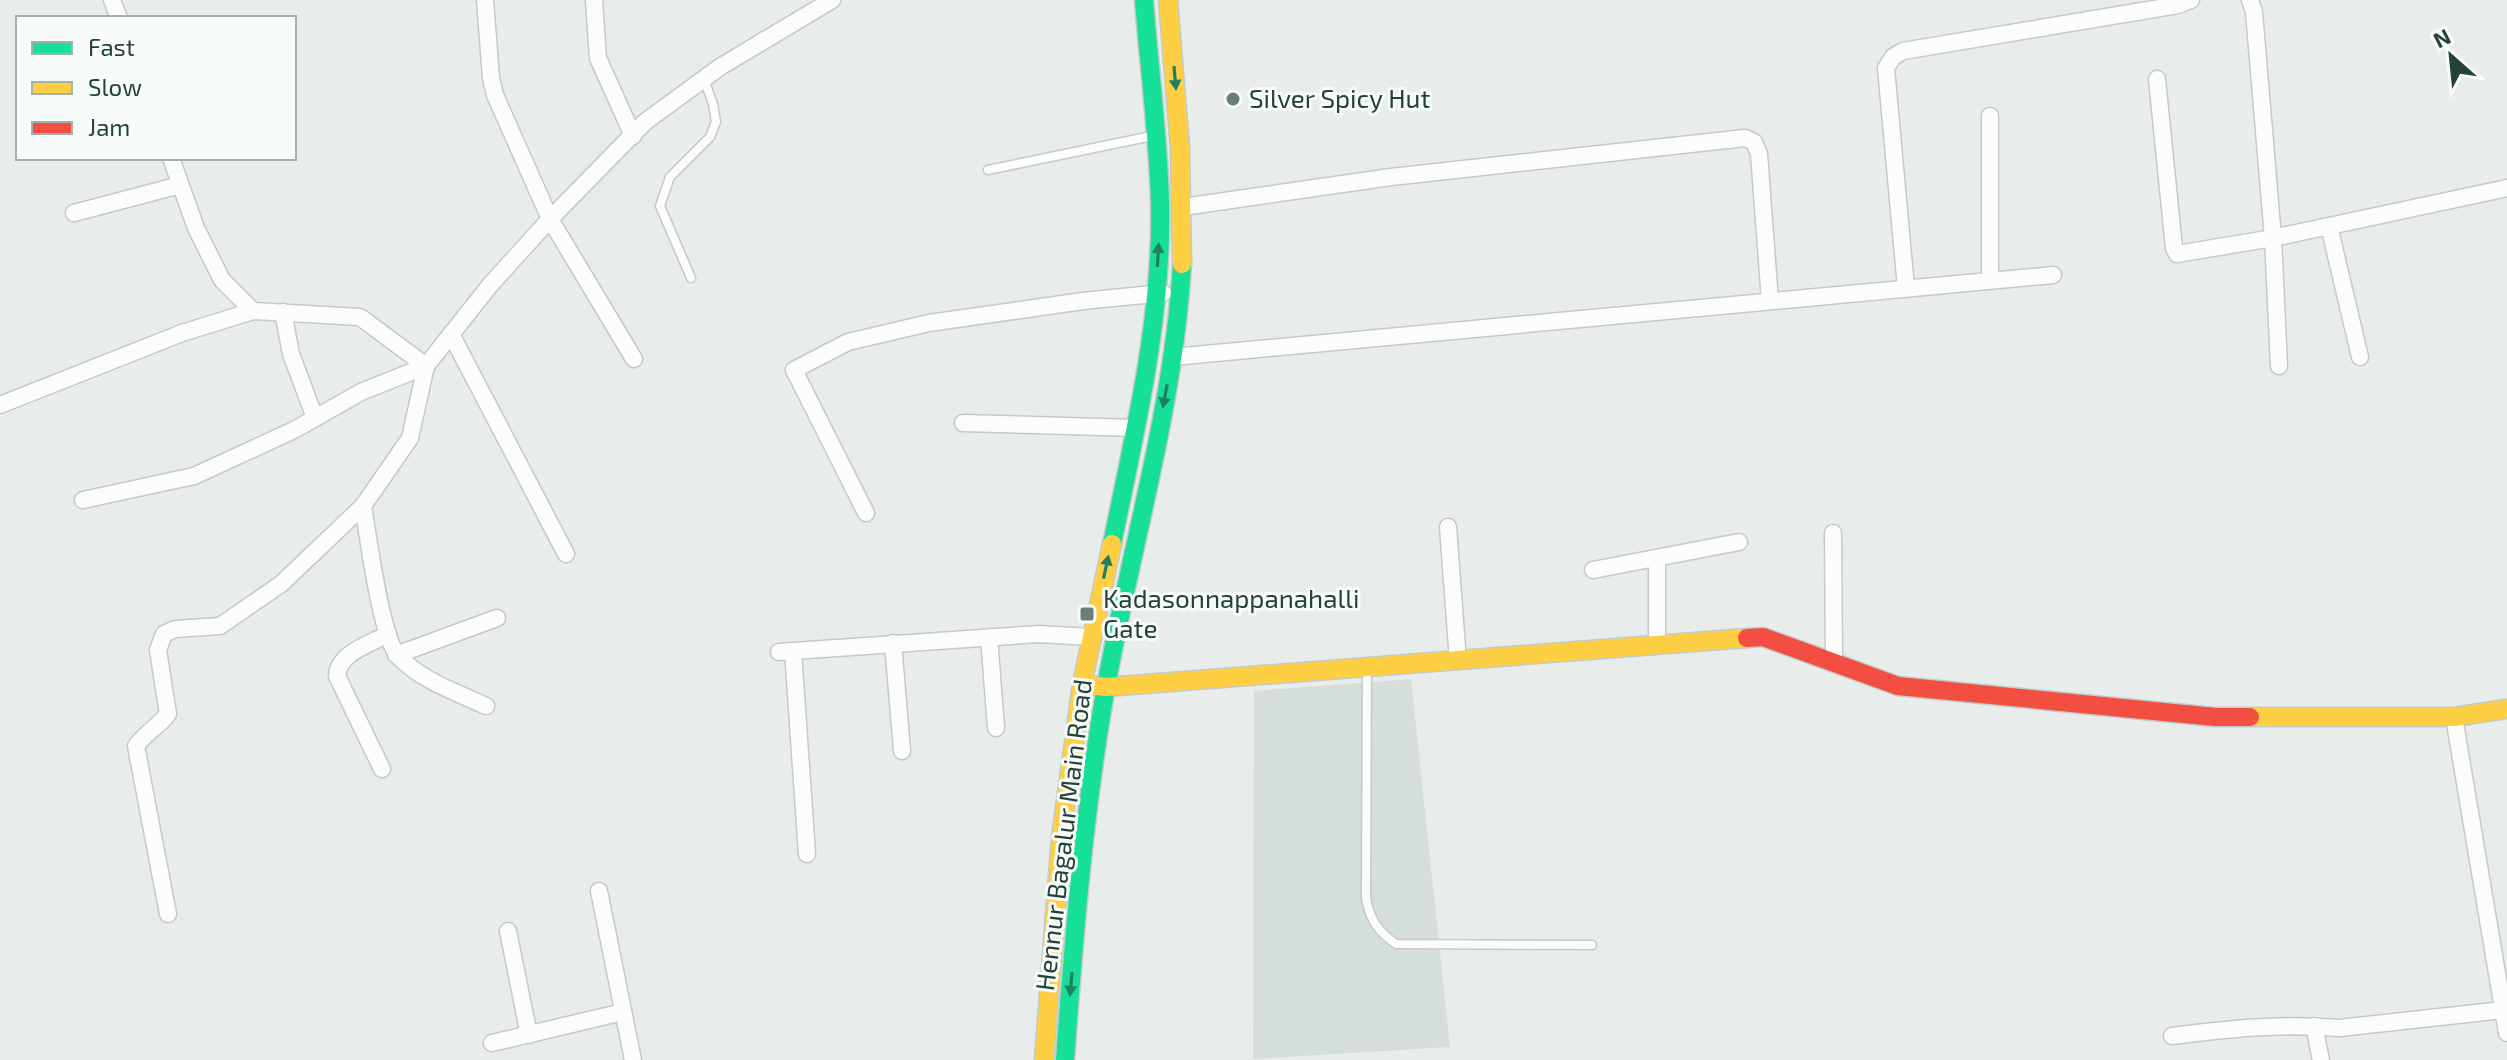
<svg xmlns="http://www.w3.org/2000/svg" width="2507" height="1060" font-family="'Exo 2',sans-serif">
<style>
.built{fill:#d6dedb}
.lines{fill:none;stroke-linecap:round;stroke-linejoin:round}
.lane-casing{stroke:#c5cac8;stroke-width:11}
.street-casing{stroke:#c5cac8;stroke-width:19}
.fast-casing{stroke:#c3cbc8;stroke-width:21}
.slow-casing{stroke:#c3cbc8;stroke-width:21}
.jam-casing{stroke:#c3cbc8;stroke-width:21}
.lane{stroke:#fcfcfc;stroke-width:8}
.street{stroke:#fcfcfc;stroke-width:16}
.fast{stroke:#16e098;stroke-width:18}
.slow{stroke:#ffcf43;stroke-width:18}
.jam{stroke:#f24e42;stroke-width:18}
.oneway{fill:#1e8160}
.poi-dot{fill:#697e78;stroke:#f7fbf9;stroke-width:3}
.labels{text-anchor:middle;stroke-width:6;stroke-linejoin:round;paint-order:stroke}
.poi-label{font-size:26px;fill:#24423a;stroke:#f7fbf9;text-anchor:start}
.street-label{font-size:26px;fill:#24423a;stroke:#f7fbf9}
</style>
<rect width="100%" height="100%" fill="#e8edeb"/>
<path class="built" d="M1411,679L1450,1047L1253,1059L1254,691Z"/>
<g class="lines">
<defs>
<g id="lane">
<path d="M988,170L1152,136"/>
<path d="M691,278L660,206L670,177L710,137L716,122L713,104L704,79"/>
<path d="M1367,668L1366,897C1369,918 1378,932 1396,944L1592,945"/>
</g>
<g id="street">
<path d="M112,0L119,18"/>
<path d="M485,0L491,78L495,95L550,219L634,359"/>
<path d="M594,0L598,58L633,136"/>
<path d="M2250,0L2254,12L2273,238L2279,366"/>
<path d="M2157,79L2174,248L2177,254L2273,238L2507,188"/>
<path d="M171,158L196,228L222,280L253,311L360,317L426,366"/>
<path d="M1183,207L1391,177L1745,138L1754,142L1759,154L1770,301"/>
<path d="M74,213L180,185"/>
<path d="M2329,226L2360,357"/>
<path d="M1990,280V116"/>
<path d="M1906,288L1886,68L1893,57L1903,51L2178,5L2191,0"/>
<path d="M283,312L291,354L315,418"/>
<path d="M451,334L566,554"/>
<path d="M1173,357L2053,275"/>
<path d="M0,405L182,333L253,311"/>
<path d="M963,423L1136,428"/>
<path d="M83,500L194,476L294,430L361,392L426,366"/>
<path d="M363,506C368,535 381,639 399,657C422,681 456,692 486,706"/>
<path d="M866,513L794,370L848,342L929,323L1083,301L1163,293"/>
<path d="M1448,527L1458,661"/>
<path d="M1833,533L1834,663"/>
<path d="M1657,558V645"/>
<path d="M1593,570L1739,542"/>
<path d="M989,637L996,728"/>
<path d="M893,643L902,751"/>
<path d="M793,651L807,854"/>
<path d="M779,652L1039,634L1090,637"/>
<path d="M396,655L497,618"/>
<path d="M2454,717L2507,1033"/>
<path d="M382,769L337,676C338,653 370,644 388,634"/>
<path d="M599,891L633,1060"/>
<path d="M168,914L136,746C145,733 158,727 168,714L158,650L164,634L175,629L220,626L281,584L363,506L410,438L426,366L491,284L550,219L645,122L720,67L832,0"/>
<path d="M508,931L529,1035"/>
<path d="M2314,1026L2321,1060"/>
<path d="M2172,1036C2227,1029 2283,1023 2339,1028L2503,1010"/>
<path d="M492,1043L623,1012"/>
</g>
<g id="fast">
<path d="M1112,544C1135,432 1163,316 1160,201C1158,134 1149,66 1144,0"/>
<path d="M1065,1060C1074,935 1084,810 1106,687C1131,546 1174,408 1182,264"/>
</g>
<g id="slow">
<path d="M1168,0L1180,148L1182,264"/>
<path d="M1088,685L1106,687L1747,638"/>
<path d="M2250,717H2454L2507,709"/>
<path d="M1044,1060L1061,837L1082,684L1112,544"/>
</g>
<path id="jam" d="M1747,638L1763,637L1898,686L2215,717H2250"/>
</defs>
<use href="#lane" class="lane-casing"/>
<use href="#street" class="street-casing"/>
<use href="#fast" class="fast-casing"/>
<use href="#slow" class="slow-casing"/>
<use href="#jam" class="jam-casing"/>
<use href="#lane" class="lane"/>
<use href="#street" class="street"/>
<use href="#fast" class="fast"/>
<use href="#slow" class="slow"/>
<use href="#jam" class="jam"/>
</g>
<defs><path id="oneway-solid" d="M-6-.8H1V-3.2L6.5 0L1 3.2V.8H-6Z" transform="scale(2)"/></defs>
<g class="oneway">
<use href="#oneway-solid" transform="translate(1175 78) rotate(85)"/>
<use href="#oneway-solid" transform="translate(1158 255) rotate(-87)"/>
<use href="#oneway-solid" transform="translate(1165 396) rotate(101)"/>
<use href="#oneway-solid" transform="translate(1106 567) rotate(-78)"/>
<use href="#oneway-solid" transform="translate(1071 984) rotate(95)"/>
</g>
<g class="poi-dot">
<circle cx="1233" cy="99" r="8"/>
<rect x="1079" y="606" width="16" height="16" rx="4"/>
</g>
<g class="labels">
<g class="poi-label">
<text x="1249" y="108">Silver Spicy Hut</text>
<text x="1103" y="608">Kadasonnappanahalli<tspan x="1103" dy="30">Gate</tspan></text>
</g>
<g class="street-label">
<text transform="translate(1064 835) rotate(-83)" y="9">Hennur Bagalur Main Road</text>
</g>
</g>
<rect x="16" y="16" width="280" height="144" fill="#f7fbf9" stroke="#a3b1ad" stroke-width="2"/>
<rect x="32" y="42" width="40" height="12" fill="#16e098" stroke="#a3b1ad" stroke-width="2"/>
<text x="88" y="56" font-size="24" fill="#24423a">Fast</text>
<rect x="32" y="82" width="40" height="12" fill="#ffcf43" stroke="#a3b1ad" stroke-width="2"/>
<text x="88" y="96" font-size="24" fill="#24423a">Slow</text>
<rect x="32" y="122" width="40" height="12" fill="#f24e42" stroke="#a3b1ad" stroke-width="2"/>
<text x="88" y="136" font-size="24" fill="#24423a">Jam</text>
<g transform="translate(2451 56) rotate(333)" stroke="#f7fbf9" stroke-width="6" paint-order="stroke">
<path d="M0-6L14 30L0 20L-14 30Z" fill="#24423a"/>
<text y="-12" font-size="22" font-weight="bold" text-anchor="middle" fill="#24423a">N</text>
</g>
</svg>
